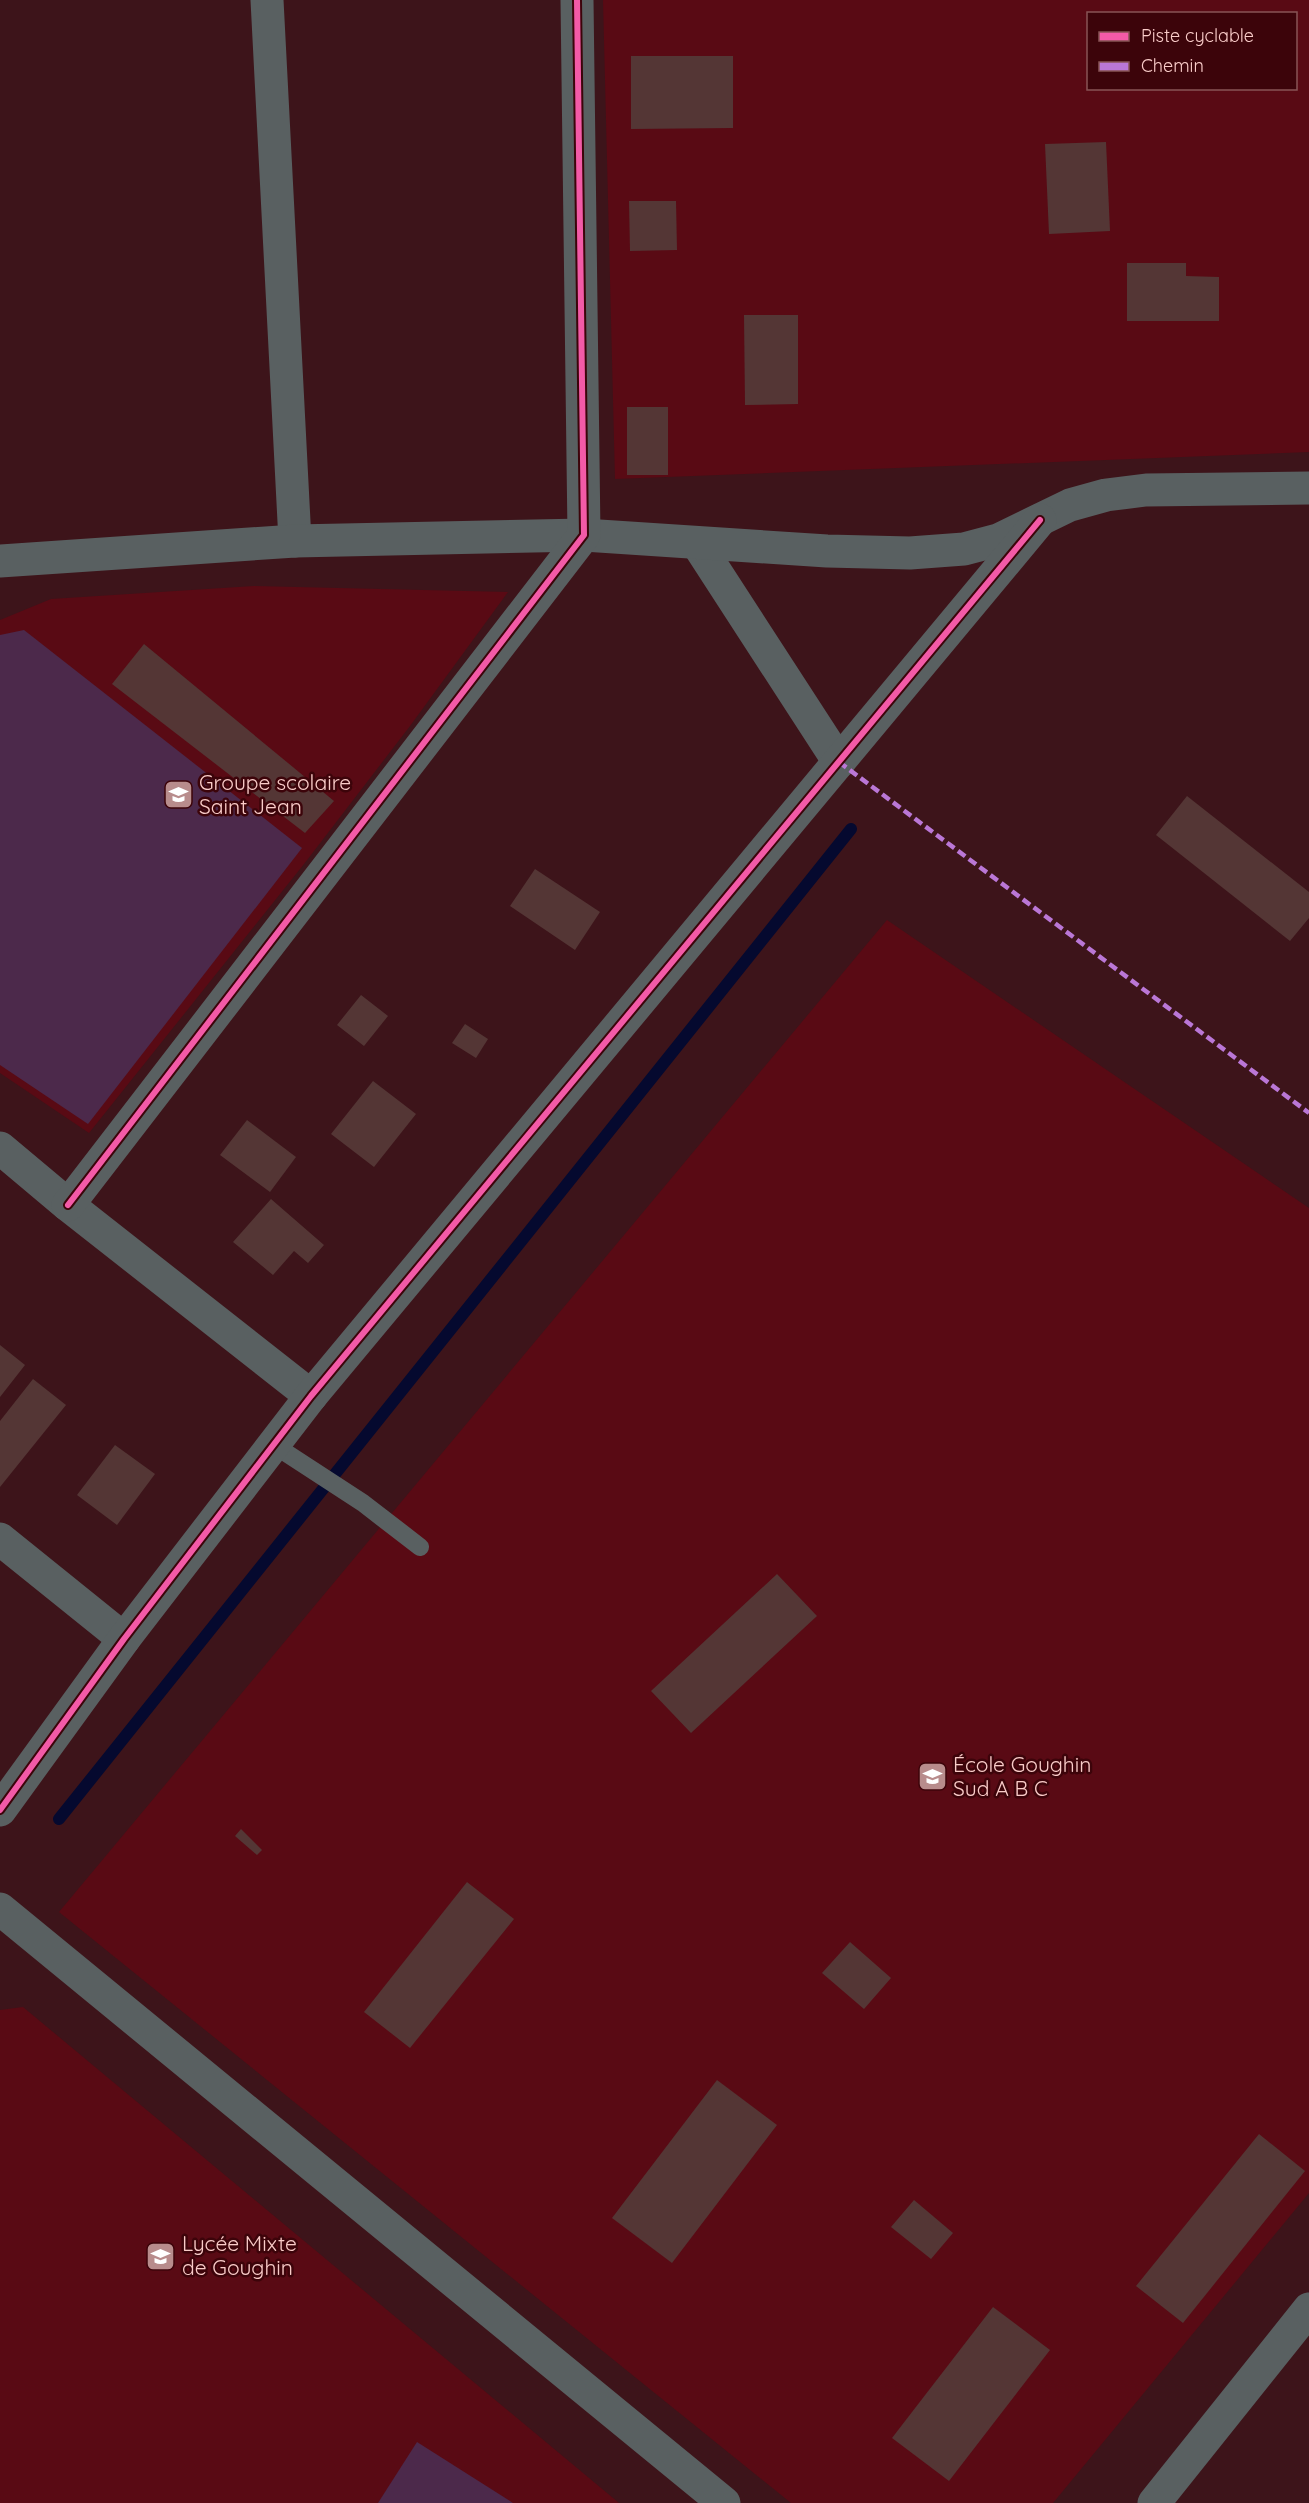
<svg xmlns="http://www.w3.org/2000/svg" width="1309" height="2503" font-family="Quicksand,sans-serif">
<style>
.built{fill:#590a14;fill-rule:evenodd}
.green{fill:#4c294b}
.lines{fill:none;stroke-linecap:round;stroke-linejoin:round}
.stream{stroke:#05092f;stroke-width:12}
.building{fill:#543635}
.lane{stroke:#596061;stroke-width:18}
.street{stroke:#596061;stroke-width:33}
.quiet{stroke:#ba77d6;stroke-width:4.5;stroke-dasharray:9 4.5;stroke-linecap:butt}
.cycleway-casing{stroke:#3c040a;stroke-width:10}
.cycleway{stroke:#f35aa7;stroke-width:6}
.labels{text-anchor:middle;stroke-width:5;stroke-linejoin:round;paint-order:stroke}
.poi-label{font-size:21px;fill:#faccc9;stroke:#3c040a;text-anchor:start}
</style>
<rect width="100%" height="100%" fill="#3d141a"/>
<g class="built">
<path d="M603,0H1309V452L615,479ZM1088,14H1296V88H1088Z"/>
<path d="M254,586L508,592L410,726L304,864L89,1133L0,1073V620L51,599Z"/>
<path d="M887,920L1309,1208V2193L1053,2503H791L59,1912Z"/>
<path d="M23,2007L619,2503H0V2010Z"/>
</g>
<g class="green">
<path d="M24,630L302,848L88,1124L0,1065V635Z"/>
<path d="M417,2442L513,2503H378Z"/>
</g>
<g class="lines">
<path class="stream" d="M59,1819L851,829"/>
</g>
<g class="building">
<path d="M631,56H733V128L631,129Z"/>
<path d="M1106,142L1110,231L1049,234L1045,144Z"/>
<path d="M629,201H676L677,250L630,251Z"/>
<path d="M1127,263H1186V276L1219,277V321H1127Z"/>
<path d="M744,315H798V404L745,405Z"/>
<rect x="627" y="407" width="41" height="68"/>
<path d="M144,644L334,801L305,833L112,684Z"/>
<path d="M1187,796L1309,892V918L1290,941L1156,835Z"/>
<path d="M535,869L600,912L575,950L510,906Z"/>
<path d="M361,995L388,1016L364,1046L337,1025Z"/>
<path d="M465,1024L488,1039L476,1058L452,1043Z"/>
<path d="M373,1081L416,1114L374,1167L331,1134Z"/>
<path d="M247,1120L296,1157L270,1192L220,1155Z"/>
<path d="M271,1199L324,1245L308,1263L294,1251L273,1275L233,1242Z"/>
<path d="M0,1345L25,1365L0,1397Z"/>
<path d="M33,1379L66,1405L0,1487V1421Z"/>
<path d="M115,1445L155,1474L117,1525L77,1495Z"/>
<path d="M777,1574L817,1616L691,1733L651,1691Z"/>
<path d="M241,1829L262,1850L257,1855L235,1836Z"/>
<path d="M467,1882L514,1919L410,2048L364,2012Z"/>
<path d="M850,1942L891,1978L864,2009L822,1973Z"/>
<path d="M717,2080L777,2125L672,2263L612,2218Z"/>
<path d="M1259,2134L1305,2171L1183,2323L1136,2286Z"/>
<path d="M914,2200L953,2233L931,2259L891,2227Z"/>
<path d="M993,2307L1050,2350L949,2481L892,2438Z"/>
</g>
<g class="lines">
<path class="lane" d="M274,1445L363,1503L420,1547"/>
<g class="street">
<path d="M267,0L295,541"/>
<path d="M697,543L839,762"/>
<path d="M0,561L295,541L584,535L827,551L910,553L964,549L998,540L1070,505L1106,495L1146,490L1309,488"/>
<path d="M0,1148L68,1205L311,1396"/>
<path d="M68,1205L584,535L577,0"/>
<path d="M0,1539L124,1639"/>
<path d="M0,1810L124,1639L311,1396L1040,520"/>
<path d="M0,1909L724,2503"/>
<path d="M1154,2503L1309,2309"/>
</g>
<path class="quiet" d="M839,762L1309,1113"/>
<defs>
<g id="cycleway">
<path d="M68,1205L584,535L577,0"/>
<path d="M0,1810L124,1639L311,1396L1040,520"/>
</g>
</defs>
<use href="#cycleway" class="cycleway-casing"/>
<use href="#cycleway" class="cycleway"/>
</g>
<defs>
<symbol id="school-square" viewBox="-11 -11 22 22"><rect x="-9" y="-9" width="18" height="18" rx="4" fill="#b88c8c" stroke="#3c040a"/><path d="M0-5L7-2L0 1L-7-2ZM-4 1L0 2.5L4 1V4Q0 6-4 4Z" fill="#fff"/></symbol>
</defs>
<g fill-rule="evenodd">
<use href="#school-square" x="162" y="778" width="33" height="33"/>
<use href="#school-square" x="916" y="1760" width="33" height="33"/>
<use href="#school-square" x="144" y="2240" width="33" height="33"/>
</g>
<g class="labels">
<g class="poi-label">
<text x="199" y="790">Groupe scolaire<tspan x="199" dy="24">Saint Jean</tspan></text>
<text x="953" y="1772">École Goughin<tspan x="953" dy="24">Sud A B C</tspan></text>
<text x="182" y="2251">Lycée Mixte<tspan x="182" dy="24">de Goughin</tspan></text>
</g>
</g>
<rect x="1087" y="12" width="210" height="78" fill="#3c040a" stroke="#885456" stroke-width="1.5"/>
<rect x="1099" y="32" width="30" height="9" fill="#f35aa7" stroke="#885456" stroke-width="1.5"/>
<text x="1141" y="42" font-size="18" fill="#faccc9">Piste cyclable</text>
<rect x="1099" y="62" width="30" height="9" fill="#ba77d6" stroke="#885456" stroke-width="1.5"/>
<text x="1141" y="72" font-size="18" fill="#faccc9">Chemin</text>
</svg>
